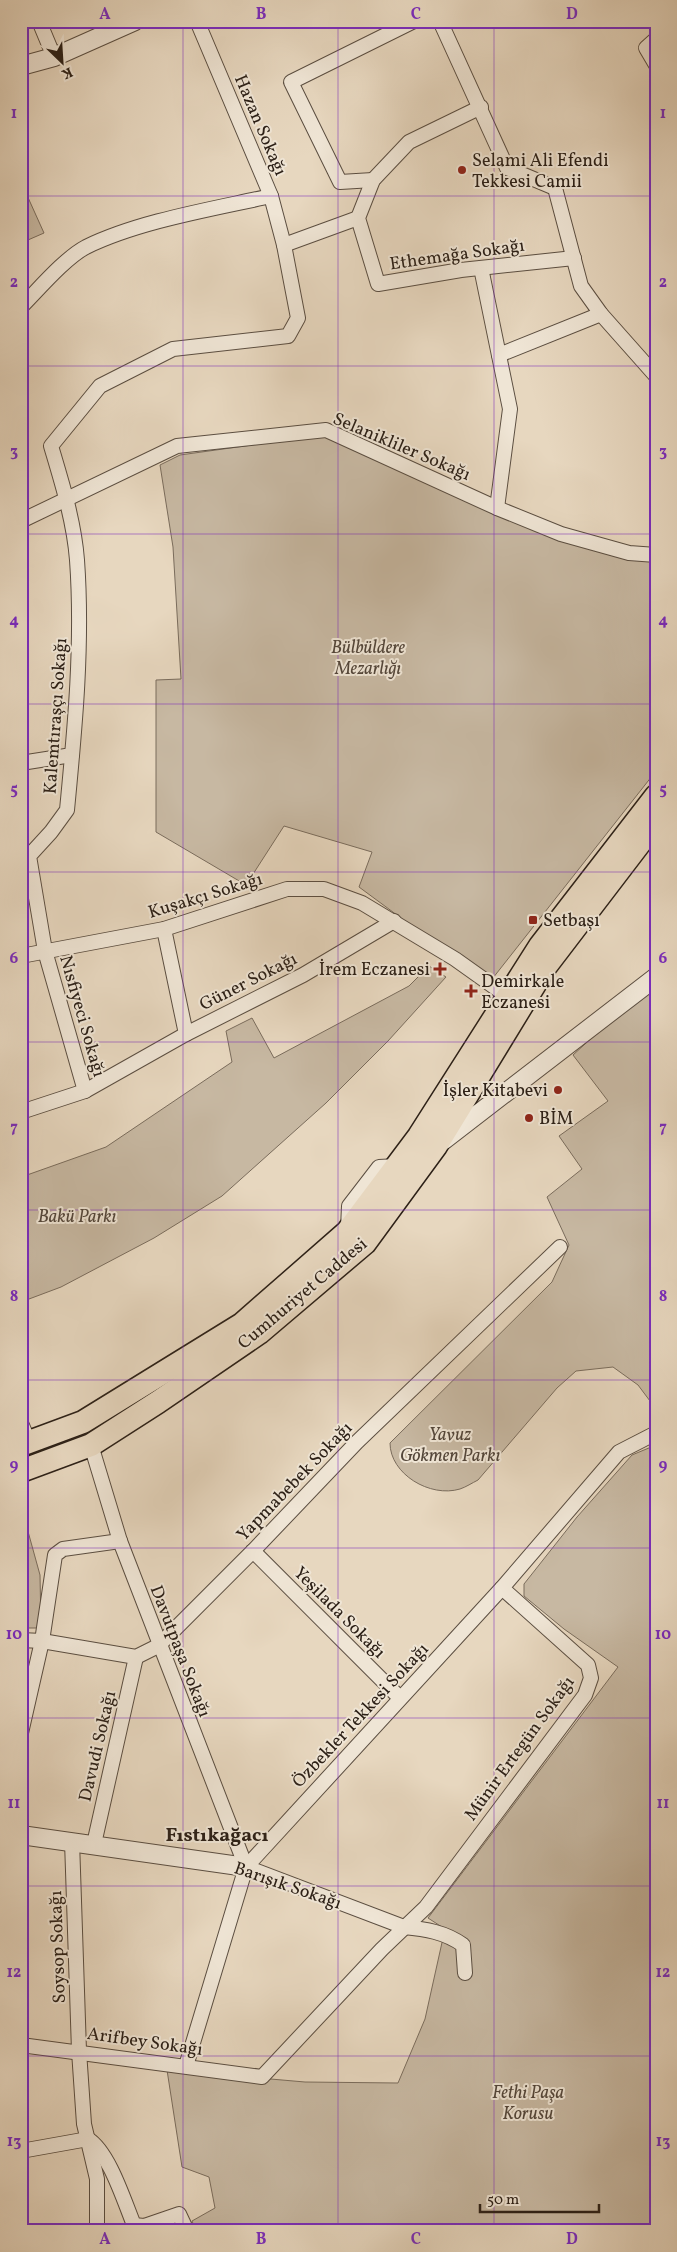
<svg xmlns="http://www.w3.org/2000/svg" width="677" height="2252" font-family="Vollkorn,serif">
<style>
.green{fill:#c7b8a2;stroke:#7a6c5c}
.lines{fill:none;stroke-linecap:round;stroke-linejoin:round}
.minor-casing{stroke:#5b4e41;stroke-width:16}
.tertiary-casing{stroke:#5b4e41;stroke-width:20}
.primary-casing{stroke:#2c2017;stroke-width:25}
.minor{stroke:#efe5d5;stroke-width:14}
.tertiary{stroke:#efe5d5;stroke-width:18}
.primary{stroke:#e7d7bf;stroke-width:22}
.grid{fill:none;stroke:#7b2cbf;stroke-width:1;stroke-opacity:0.55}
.poi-dot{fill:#8f2418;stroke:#efe5d5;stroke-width:2}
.labels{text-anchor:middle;stroke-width:4;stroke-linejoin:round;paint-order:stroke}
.street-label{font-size:18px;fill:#2c2017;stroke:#efe5d5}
.poi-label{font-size:18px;fill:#2c2017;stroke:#efe5d5;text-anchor:start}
.park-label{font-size:18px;font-style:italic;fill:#53463a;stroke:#efe5d5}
.quarter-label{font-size:20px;font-weight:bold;fill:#2c2017;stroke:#efe5d5}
.neatline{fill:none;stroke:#7b2cbf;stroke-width:2}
.grid-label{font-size:16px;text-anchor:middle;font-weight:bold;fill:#7b2cbf}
</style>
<rect width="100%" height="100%" fill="#e7d7bf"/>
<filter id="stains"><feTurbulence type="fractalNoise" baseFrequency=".004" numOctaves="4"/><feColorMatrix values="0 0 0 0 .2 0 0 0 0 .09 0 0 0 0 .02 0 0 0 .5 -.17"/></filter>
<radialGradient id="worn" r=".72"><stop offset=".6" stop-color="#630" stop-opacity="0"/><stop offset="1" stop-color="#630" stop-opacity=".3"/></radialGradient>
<g class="green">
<path d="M21,182L44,233L21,243Z"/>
<path d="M324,435L560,540L656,561V771L489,983L359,887L372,852L284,826L246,885L156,832V680L181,679L173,547L160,465L180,455Z"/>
<path d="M429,966L446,977L388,1041L326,1103L222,1196L154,1238L61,1287L21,1302V1238L24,1236L21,1231V1162L27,1175L106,1147L232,1062L226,1031L252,1018L274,1058L409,986Z"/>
<path d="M656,979V1409L638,1385L613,1367L576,1371L557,1388L478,1480C472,1483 466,1487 460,1489C430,1498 390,1474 390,1443L552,1282L569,1245L547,1197L582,1169L559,1136L608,1101L573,1055Z"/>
<path d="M656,1445V2231H196L192,2221L215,2208L209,2177L182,2167L167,2070L305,2082L398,2083L425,2019L445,1929L428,1918L618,1667L564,1629L524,1596V1584L577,1517L632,1455Z"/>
<path d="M21,1506L40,1575L41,1628H21Z"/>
</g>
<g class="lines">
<defs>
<g id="minor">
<path d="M39,21L54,57"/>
<path d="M440,21L507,168L555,188L581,286L601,314L656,376"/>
<path d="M656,39L646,48L656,65"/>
<path d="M481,107L409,142L373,180L358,218L378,284L461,270L574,258"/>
<path d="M373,180L340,182L291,82L414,21"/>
<path d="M284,245L358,218"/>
<path d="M481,268L510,409L497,508"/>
<path d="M21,307C38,290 65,258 86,247C139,221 213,209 271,196"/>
<path d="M499,355L601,314"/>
<path d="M21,521L177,446L326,430L497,508L561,534L629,553L656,555"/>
<path d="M21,763L72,755"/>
<path d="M164,929L186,1034"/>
<path d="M21,956L164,929L287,889H324L362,903L455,959L514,1001"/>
<path d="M85,1091L45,951L29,856L51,832L67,810C75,727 83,643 77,560C74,521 62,483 51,446L100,386L173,349L288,336L298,318L284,245L271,196L197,21"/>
<path d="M21,1112L85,1091L186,1034L303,975L394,921"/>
<path d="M348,1228L349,1206L379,1167L397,1166"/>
<path d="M21,1423L29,1442"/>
<path d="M91,1445L120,1541L246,1867"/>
<path d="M253,1551L400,1698"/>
<path d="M21,1640L42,1641L136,1657L158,1646L253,1551L357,1442L560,1247"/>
<path d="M21,1733L42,1641L55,1555L63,1549L120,1541"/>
<path d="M72,1841L79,2051L84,2124L97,2179V2231"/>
<path d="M94,1844L136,1657"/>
<path d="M246,1867L404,1927C425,1929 445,1932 463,1945L465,1973"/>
<path d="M21,2045L262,2077L382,1949L426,1907L585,1695L591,1678L588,1665L502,1588L619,1452L656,1433"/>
<path d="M186,2066L246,1867L502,1588"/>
<path d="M88,2139C109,2152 124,2201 134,2225L144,2226L179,2214L187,2231"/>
<path d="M21,2151L88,2139"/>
</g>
<g id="tertiary">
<path d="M21,66L54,57L135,21"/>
<path d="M444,1140L656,977"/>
<path d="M21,1835L246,1867"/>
</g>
<g id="primary">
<path d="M21,1445L83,1422L242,1324L347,1232L419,1136L540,946L656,796"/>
<path d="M21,1471L91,1445L158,1402L259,1333L365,1243L436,1146L546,966L656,822"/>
</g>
</defs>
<use href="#minor" class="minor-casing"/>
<use href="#tertiary" class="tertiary-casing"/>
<use href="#primary" class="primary-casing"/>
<use href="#minor" class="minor"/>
<use href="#tertiary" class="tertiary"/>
<use href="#primary" class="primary"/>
</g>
<path class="grid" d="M183,21V2231M338,21V2231M494,21V2231M21,196H656M21,366H656M21,534H656M21,704H656M21,872H656M21,1042H656M21,1210H656M21,1380H656M21,1548H656M21,1718H656M21,1886H656M21,2056H656"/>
<g class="poi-dot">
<circle cx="462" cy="170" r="5"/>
<rect x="528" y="915" width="10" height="10" rx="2.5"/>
<path d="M437.5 961.5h5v5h5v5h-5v5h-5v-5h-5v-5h5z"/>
<path d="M468.5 983.5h5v5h5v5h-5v5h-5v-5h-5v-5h5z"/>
<circle cx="558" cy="1090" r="5"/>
<circle cx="529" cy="1118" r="5"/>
</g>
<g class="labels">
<g class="street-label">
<text transform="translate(261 125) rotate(67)" y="6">Hazan Sokağı</text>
<text transform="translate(457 254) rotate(-8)" y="6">Ethemağa Sokağı</text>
<text transform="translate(402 446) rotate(23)" y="6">Selanikliler Sokağı</text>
<text transform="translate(55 716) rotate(-86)" y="6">Kalemtıraşçı Sokağı</text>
<text transform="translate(205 895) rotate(-17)" y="6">Kuşakçı Sokağı</text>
<text transform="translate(248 981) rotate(-27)" y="6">Güner Sokağı</text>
<text transform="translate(83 1016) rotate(74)" y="6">Nısfiyeci Sokağı</text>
<text transform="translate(302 1293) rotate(-40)" y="6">Cumhuriyet Caddesi</text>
<text transform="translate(294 1481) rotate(-46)" y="6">Yapmabebek Sokağı</text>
<text transform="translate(340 1612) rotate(45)" y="6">Yeşilada Sokağı</text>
<text transform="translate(181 1651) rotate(69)" y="6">Davutpaşa Sokağı</text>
<text transform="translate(360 1715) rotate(-47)" y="6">Özbekler Tekkesi Sokağı</text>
<text transform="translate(97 1746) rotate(-77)" y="6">Davudi Sokağı</text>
<text transform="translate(519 1748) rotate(-54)" y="6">Münir Ertegün Sokağı</text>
<text transform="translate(288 1885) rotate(19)" y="6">Barışık Sokağı</text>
<text transform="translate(57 1947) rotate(-92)" y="6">Soysop Sokağı</text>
<text transform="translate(145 2041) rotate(8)" y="6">Arifbey Sokağı</text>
</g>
<g class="poi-label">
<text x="472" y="166">Selami Ali Efendi<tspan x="472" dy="21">Tekkesi Camii</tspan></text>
<text x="543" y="926">Setbaşı</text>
<text x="430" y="975" text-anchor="end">İrem Eczanesi</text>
<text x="481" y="987">Demirkale<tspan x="481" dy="21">Eczanesi</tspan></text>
<text x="548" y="1096" text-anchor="end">İşler Kitabevi</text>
<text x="539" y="1124">BİM</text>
</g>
<g class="park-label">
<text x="368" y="653">Bülbüldere<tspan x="368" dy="21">Mezarlığı</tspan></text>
<text x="77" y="1222">Bakü Parkı</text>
<text x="450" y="1440">Yavuz<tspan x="450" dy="21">Gökmen Parkı</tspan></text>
<text x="528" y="2098">Fethi Paşa<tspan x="528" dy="21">Korusu</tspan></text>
</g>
<g class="quarter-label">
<text x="217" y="1841">Fıstıkağacı</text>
</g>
</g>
<rect width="677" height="2252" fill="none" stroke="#e7d7bf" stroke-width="55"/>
<g transform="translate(62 62) rotate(155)" stroke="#efe5d5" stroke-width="4" paint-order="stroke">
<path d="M0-4L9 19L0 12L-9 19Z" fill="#2c2017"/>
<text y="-8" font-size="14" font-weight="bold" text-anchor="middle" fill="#2c2017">K</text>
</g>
<path d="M480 2204v8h119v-8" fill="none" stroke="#2c2017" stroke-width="2.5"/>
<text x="487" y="2204" font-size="15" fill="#2c2017" stroke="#efe5d5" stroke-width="4" paint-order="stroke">50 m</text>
<rect x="28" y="28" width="622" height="2196" class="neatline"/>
<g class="grid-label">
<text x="105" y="19">A</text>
<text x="261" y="19">B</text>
<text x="416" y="19">C</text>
<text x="572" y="19">D</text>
<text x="14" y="118">1</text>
<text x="663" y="118">1</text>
<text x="14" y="287">2</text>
<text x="663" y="287">2</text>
<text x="14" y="456">3</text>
<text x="663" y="456">3</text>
<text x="14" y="625">4</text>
<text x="663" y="625">4</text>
<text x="14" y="794">5</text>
<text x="663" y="794">5</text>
<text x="14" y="963">6</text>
<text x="663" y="963">6</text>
<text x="14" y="1132">7</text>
<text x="663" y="1132">7</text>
<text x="14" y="1301">8</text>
<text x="663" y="1301">8</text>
<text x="14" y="1470">9</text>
<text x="663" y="1470">9</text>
<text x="14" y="1639">10</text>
<text x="663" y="1639">10</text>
<text x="14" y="1808">11</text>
<text x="663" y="1808">11</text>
<text x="14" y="1977">12</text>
<text x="663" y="1977">12</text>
<text x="14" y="2146">13</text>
<text x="663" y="2146">13</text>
<text x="105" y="2244">A</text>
<text x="261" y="2244">B</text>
<text x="416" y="2244">C</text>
<text x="572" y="2244">D</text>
</g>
<rect width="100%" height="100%" filter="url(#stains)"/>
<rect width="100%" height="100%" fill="url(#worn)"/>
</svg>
